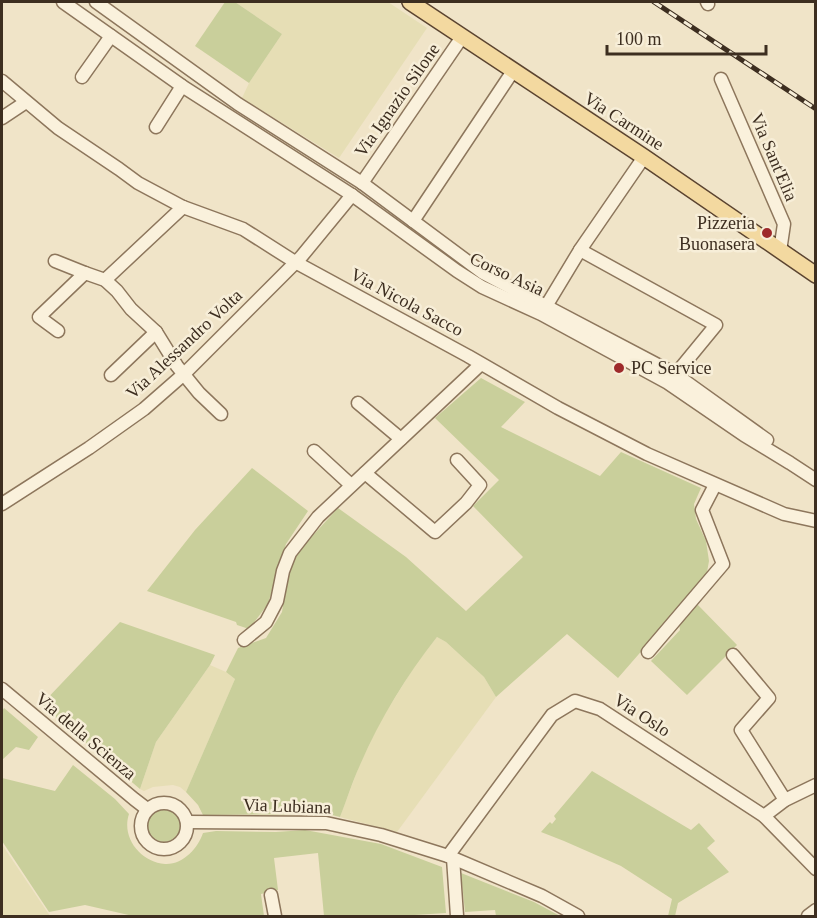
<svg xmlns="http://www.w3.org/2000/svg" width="817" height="918" font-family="'Times New Roman',serif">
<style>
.farmland{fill:#e6deb5}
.green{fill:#c9cf9b}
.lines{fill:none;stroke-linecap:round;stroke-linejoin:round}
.minor-casing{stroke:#8d765c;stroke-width:15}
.major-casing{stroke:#5b4430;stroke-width:18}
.minor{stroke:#faf1dc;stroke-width:12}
.major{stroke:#f3d9a0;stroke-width:15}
.rail-casing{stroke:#3d2e20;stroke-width:5}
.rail{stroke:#f7eed8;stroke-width:3;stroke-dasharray:9;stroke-linecap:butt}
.poi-dot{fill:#9e2a2b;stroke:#f7eed8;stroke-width:2}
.labels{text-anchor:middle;stroke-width:5;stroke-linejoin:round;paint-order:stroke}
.street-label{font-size:18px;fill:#3d2e20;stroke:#f7eed8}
.poi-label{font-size:18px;fill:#3d2e20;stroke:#f7eed8;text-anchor:end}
</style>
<rect width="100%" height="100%" fill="#f0e4c8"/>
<g class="farmland">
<path d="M235,2H388L427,28L339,158L242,98L249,83L282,34Z"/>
<path d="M437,637L446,642L484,677L496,697L397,832L340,817L359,766L381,720L416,664Z"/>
<path d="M210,665L226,672L235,679L186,792L180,787L173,785L153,787L144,791L140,789L156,742Z"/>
<path d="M2,846H3L50,916H2Z"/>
</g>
<g class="green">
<path d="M225,2H235L282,34L249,83L195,46Z"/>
<path d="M481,378L525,402L501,427L600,476L621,452L701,488L694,504L696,519L706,541L709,561L707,572L699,585L618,678L567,634L496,697L484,677L446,642L437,637C406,676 380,719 360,765C352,782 347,800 340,817L328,814L203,815L198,805L186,792L235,679L226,672L238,648L266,638L282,612L289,567L296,554L338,508L406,557L466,611L523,557L473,506L499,480L435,418Z"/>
<path d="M252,468L308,511L286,544L268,604L249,629L237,625L236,622L147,591L195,530Z"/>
<path d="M697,604L737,645L687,695L651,661L680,630L679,623Z"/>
<path d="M120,622L215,655L210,665L156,742L140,789L41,705Z"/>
<path d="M4,708L38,737L29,750L16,747L2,760V711Z"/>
<path d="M73,765L115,799L129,814C121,838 141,862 165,864C183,865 198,848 203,833L216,831L276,832L305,830L381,844L442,867L446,913L399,916H324L318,853L274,858L278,890L261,894L264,916H133L85,905L49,912L2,841V778L55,791Z"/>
<path d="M592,771L691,830L699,823L715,841L707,848L729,872L678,903L675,916H668L672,899L621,866L564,841L541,832L550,822L552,824L556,819L554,816Z"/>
<circle cx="164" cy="825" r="17"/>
<path d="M461,873L534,902L560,916H496L495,910L465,912Z"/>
</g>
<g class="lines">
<defs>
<g id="minor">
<path d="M63,2L182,86L352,195L457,271L482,287L541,314L668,383L744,435L790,463L816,480"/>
<path d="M96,2L238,104L362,183L483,273L675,374L767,440"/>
<path d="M707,2L708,4"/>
<path d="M82,77L111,36"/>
<path d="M721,79L784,224L780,251"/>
<path d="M2,81L58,128L119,169L138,183L183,207L243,229L295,262L468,356L558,408L647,454L784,514L816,521"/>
<path d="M2,118L26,102"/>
<path d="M156,127L182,86"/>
<path d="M362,183L462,37"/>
<path d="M413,221L513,71"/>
<path d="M580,250L716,325L670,381"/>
<path d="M55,261L85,273"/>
<path d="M105,280L183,207"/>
<path d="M542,313L580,250L644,157"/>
<path d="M58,331L39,317L85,273L105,280L117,291L131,309L156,332L177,366L199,393L221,414"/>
<path d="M111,375L156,332"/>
<path d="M358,403L401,439"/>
<path d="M314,451L351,485"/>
<path d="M365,473L435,532L466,503L480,485L457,460"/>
<path d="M2,504L89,448L144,409L184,374L301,257L352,195"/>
<path d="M244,640L266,622L277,601L283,571L290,553L318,517L481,364"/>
<path d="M648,652L723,564L702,510L715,485"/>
<path d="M733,655L769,698L741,730L785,800"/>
<path d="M2,689L134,799L147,809"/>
<circle cx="164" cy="826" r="23"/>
<path d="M764,816L785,800L816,785"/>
<path d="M187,822L326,823L381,835L448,856L542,896L578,916"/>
<path d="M448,856L552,715L575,701L600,709L764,816L816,869"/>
<path d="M453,858L457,916"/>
<path d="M271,895L275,916"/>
<path d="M808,916L816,910"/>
</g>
<path id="major" d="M410,2L644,157L816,275"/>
</defs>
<use href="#minor" class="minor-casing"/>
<use href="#major" class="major-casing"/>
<use href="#minor" class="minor"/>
<use href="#major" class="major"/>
<defs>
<path id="rail" d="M654,2L816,109"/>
</defs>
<use href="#rail" class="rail-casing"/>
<use href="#rail" class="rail"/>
</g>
<g class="poi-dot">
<circle cx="767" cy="233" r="6"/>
<circle cx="619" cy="368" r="6"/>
</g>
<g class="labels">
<g class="street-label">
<text transform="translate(397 100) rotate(-55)" y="6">Via Ignazio Silone</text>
<text transform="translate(624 121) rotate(33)" y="6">Via Carmine</text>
<text transform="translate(774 157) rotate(67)" y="6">Via Sant'Elia</text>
<text transform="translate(507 274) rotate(25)" y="6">Corso Asia</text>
<text transform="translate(407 302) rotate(28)" y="6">Via Nicola Sacco</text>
<text transform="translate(184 344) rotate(-43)" y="6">Via Alessandro Volta</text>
<text transform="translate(642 715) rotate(33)" y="6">Via Oslo</text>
<text transform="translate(86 736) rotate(40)" y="6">Via della Scienza</text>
<text transform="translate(287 806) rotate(2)" y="6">Via Lubiana</text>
</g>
<g class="poi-label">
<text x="755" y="229">Pizzeria<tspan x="755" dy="21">Buonasera</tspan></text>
<text x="631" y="374" text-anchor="start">PC Service</text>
</g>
</g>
<rect width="817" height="918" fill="none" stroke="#3d2e20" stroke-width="6"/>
<path d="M607 45v9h159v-9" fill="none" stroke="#3d2e20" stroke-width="3"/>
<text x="616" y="45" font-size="18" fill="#3d2e20" stroke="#f7eed8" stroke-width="4.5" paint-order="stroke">100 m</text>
</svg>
